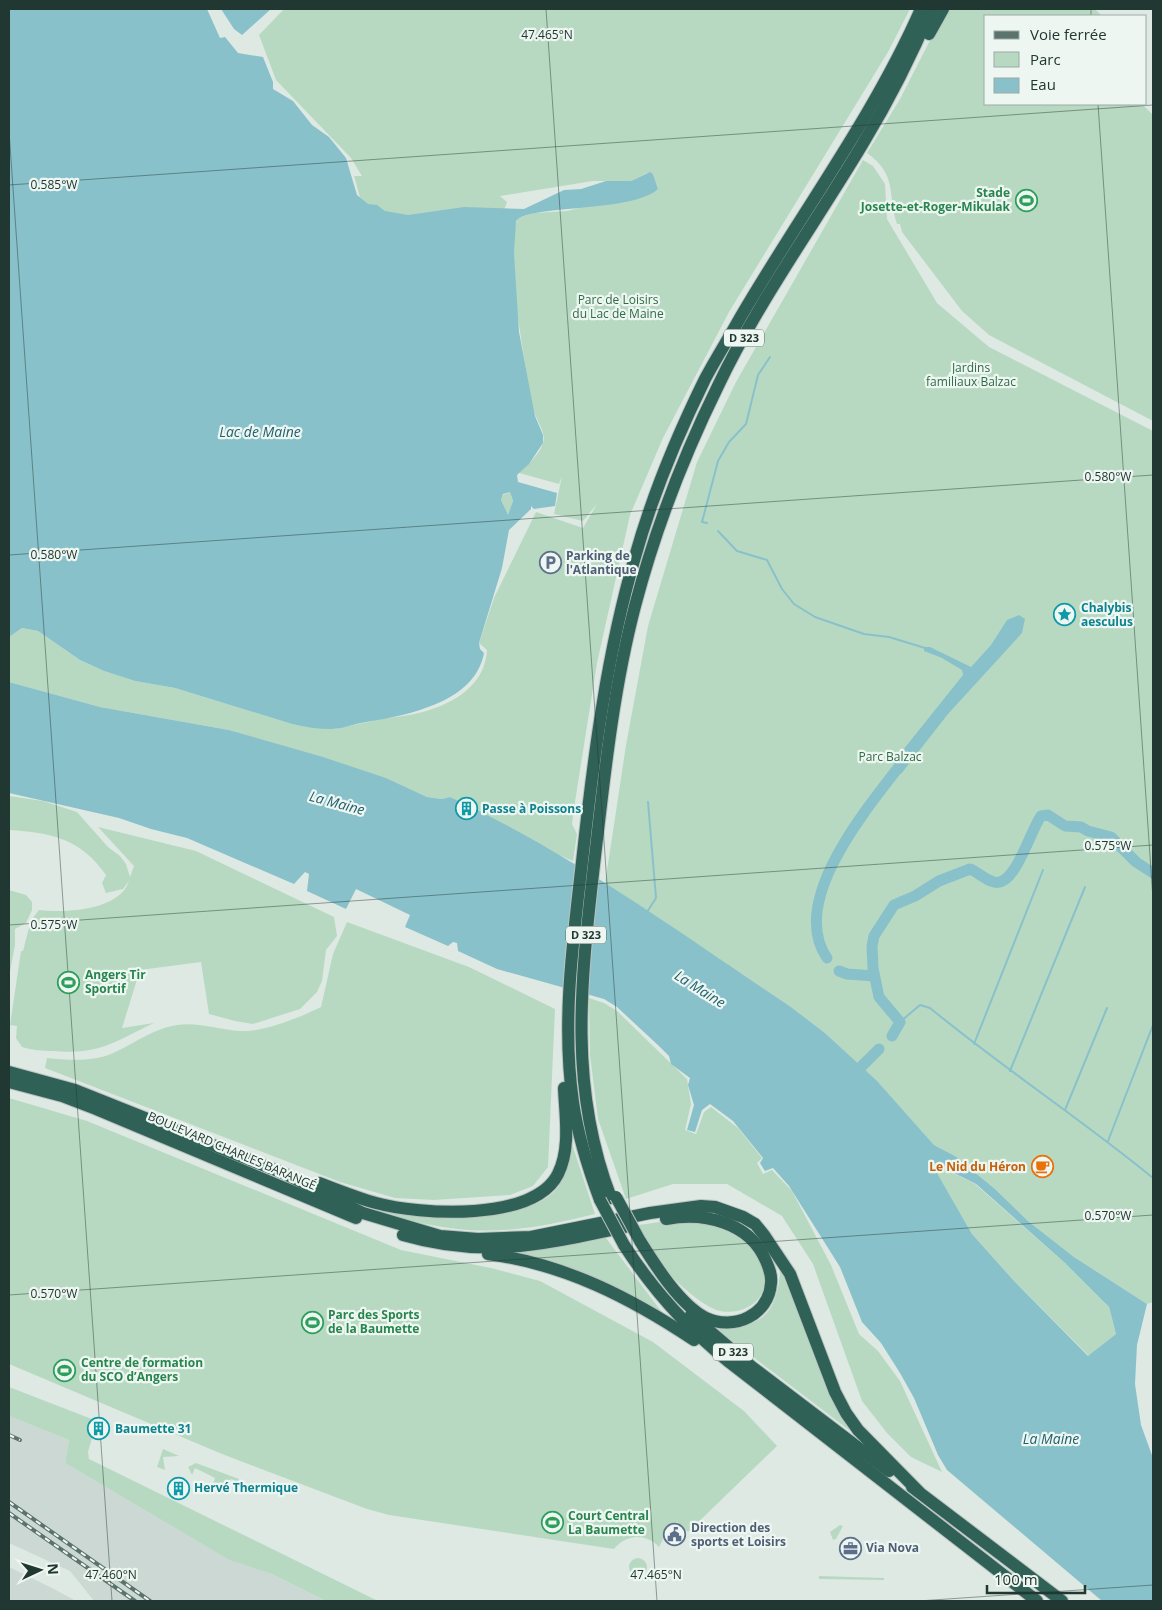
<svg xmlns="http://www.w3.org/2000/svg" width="1162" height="1610" font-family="'Open Sans',sans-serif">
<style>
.built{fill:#ccd8d3}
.green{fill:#b8d9c1}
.water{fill:#89c1cb;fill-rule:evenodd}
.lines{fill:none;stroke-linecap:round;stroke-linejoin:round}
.stream{stroke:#89c1cb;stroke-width:2}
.river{stroke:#89c1cb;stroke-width:11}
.highway-casing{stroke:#bcc3c1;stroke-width:14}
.highway{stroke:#2f6157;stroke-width:12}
.rail-casing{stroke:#5b736c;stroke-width:4}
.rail{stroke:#eef6f2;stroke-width:2;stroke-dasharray:5.5;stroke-linecap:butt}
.highway-bridge-casing{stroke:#bcc3c1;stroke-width:14;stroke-linecap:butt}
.highway-bridge{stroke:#2f6157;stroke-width:12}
.ticks{fill:none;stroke:#213731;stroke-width:1;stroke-opacity:0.45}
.labels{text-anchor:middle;stroke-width:4.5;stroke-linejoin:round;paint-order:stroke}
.shield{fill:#eef6f2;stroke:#5e706b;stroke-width:1}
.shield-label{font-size:11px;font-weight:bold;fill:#213731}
.leisure-label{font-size:12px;font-weight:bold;fill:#27864d;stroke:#eef6f2;text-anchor:start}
.park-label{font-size:12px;fill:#2e6b45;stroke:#eef6f2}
.service-label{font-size:12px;font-weight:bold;fill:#4e5e75;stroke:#eef6f2;text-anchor:start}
.culture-label{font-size:12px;font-weight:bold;fill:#0d838f;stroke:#eef6f2;text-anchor:start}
.street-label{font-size:12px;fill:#213731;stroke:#eef6f2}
.food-label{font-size:12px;font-weight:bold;fill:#c56008;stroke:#eef6f2;text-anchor:end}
.water-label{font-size:14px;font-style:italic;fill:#20616e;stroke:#eef6f2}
.ticks-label{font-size:12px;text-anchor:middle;fill:#213731;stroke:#eef6f2;stroke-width:4.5;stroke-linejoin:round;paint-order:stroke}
</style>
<rect width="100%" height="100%" fill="#dee9e4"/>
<g class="built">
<path d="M9,1416L69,1440L65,1463L229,1560L272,1574L326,1601H94L70,1571L9,1543Z"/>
<path d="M9,1567L52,1588L76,1601H9Z"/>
</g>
<g class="green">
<path d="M284,9H910L888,52L729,312L663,438L630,515L597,663L574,808L572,824L577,834L573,861L539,847L450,797L442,799L427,797L385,778L229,730L100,707L9,682V637L22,628L38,631L80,660L104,671L135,681L175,688L292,724L333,729L373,721L372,718C415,719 484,703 487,650L479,643L494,598L536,512L583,528L597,504L583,521L554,514L562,476L559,484L519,473C527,465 540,454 543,443C547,434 536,420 534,411C527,377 502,244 518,218L534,213L567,211L658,189L653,174L647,173L631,181H593L500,196L507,202L502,215L414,220L363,208L354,176H362L351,158L276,80L259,35Z"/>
<path d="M946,9H1095L1102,16H986V104H1142L1153,115V421L989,335L962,311L902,232L900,224H897C887,194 898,175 867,153L900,99Z"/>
<path d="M863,160L873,166L885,184L887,219L937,303L989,347L1153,431V1302L1147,1304L1074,1257L1028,1221L995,1189L955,1156L934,1145L877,1082L825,1033L791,1007L605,884L626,745L648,626L697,462L736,382Z"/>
<path d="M510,492L513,501L508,516L501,500L503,495Z"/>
<path d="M9,796L43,801L77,812L108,847L120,856L126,864L130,877L134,866L98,827L196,851L334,917L337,936L326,950L322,981L317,992L300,1009L253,1024L235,1021L209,1014L201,962L140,970L122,1028L154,1023C114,1042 100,1055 53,1051C43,1051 31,1050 22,1047L16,1038L17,1026L10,1025L21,951H23L31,920L39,910C65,913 119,911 129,881L123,889L106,893L102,883L106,875C80,838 51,833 9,830Z"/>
<path d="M9,890L26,895L32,902V910L26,923L15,929V945L9,977Z"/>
<path d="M347,922L469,967L555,1009L548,1167L533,1186L510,1195L434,1200L395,1198L340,1182L45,1068L47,1058C68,1060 91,1062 111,1054C134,1044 152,1029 177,1025C200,1022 219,1030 241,1031C264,1032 301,1017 321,1007L333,954Z"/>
<path d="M589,998L604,1003L617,1011L687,1079L691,1104L685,1130L696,1134L704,1112L711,1107L738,1128L762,1158L757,1163L763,1174L772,1170L792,1191L831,1265L859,1334L878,1351L900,1381L942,1472L911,1457L887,1433L862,1401L813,1264L782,1216L727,1184H673L626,1199L598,1119L590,1055Z"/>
<path d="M9,1098L87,1121L401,1250L491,1268L540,1281L653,1342L744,1411L777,1446L688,1532L677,1522L668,1529L659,1547C646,1533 626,1534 614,1549L389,1515L367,1509L222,1454L9,1364Z"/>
<path d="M572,1144L595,1214C535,1229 488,1237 426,1224C407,1220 389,1213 371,1207C418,1210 528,1229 558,1187C567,1174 569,1158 572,1144Z"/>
<path d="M929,1161L975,1184L1065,1263L1109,1307L1116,1334L1089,1356L1015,1282L972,1234Z"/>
<path d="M688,1218C701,1222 720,1223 732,1229C759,1242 782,1292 746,1308C741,1311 726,1313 720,1311C701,1307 665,1272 653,1256C647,1248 643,1235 639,1225Z"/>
<path d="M606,1238L667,1319L503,1251L542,1248Z"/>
<path d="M780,1268L837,1409L853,1433L706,1321C719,1321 737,1326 750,1323C774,1318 780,1288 780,1268Z"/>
<path d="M9,1387L97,1421L88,1452L89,1459L378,1601H326L272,1574L229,1560L65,1463L69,1440L9,1416Z"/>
<path d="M163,1449L179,1456L163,1457L165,1470L157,1467Z"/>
<path d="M196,1463L239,1479L238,1482L231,1479L223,1494L221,1492L224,1487L221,1482L213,1485L215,1478L195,1468L192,1475L188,1467Z"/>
<path d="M840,1525L843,1526L836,1539L833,1540L830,1532Z"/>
<circle cx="638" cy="1567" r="9"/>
<path d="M819,1576L884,1578V1580L819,1579Z"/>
</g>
<g class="water">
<path d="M9,9H207L220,38L225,37L238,53L263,57L273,82V89L293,101L312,125L329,137L346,158L357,195L368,204L377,205L385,211L408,215L464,207L524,209L564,190L581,189L606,181H631L650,172L653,174L658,189C632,213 529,204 516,221L514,253L519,332L535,416L543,435V443L529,464L517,475L518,482L557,493L555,506L534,509L531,506V509L509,530L502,568L479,643L480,649L484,653C475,704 403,716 361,723C351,725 341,729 331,729C318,729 305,727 292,724L175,688L135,681L104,671L80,660L38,631L22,628L9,637ZM510,492L513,501L508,515L501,500L503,494Z"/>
<path d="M221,9H271L242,35L234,29Z"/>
<path d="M1019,615L1025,619L1022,633L948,714L901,774L896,771L894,765L899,755L963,675L962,670L942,658L924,651V647H930L971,667L991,645L1007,620Z"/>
<path d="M9,682L100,707L229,730L323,757L386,778L427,797L442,799L450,797C571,853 680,933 791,1007L825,1033L877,1081L934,1145L955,1156L995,1189L1028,1221L1074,1257L1147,1304L1137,1345L1135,1384L1141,1425L1153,1458V1601H1102L947,1470L938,1455L914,1398L900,1373L881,1343L862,1322L840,1267L789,1186L773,1168L765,1171L760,1163L763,1158L733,1121L710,1104L702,1110L695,1132L687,1130L694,1105L688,1085L690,1078L671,1064L669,1056L660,1047L617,1007L604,999L497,969L458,951L457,943L453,942L448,946L405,927L410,915L356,889L346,909L307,891L309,874L305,872L294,884L187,838L151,829L119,818L9,793ZM930,1161L976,1184L1065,1263L1109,1307L1116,1334L1088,1356L1015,1282L972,1234Z"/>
</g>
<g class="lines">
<g class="stream">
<path d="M707,523L702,522L718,461L729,442L746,424L758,375L770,357"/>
<path d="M718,531L737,551L767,560L782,589L794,604L815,617L864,634L889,637L925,648"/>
<path d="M647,912L656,898L648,802"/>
<path d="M900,1022L920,1005L930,1008C1003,1068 1081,1119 1153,1178"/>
<path d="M974,1044L1043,870"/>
<path d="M1010,1071L1085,887"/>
<path d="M1065,1110L1107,1008"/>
<path d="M1108,1141L1153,1025"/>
</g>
<g class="river">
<path d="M827,958C787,900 870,805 905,759"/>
<path d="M839,971L847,974L874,976"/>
<path d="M892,1036L900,1022L879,997L873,968L872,946L874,936L894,905L915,896L939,881L970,869C978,872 985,880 994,882C1015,888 1030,831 1041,816L1048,815L1065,826L1081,827L1088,831L1111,837L1136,862L1153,873"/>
<path d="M852,1076L879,1049"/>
</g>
<defs>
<g id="highway">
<path d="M929,34L943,9"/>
<path d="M9,1072L75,1090L283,1173L363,1213L440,1236L478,1239L531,1237L650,1213L701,1206L715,1207L743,1217L755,1224L764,1235L790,1274L835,1392L846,1413L858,1430L919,1492"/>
<path d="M9,1082L62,1096L96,1109L356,1218"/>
<path d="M319,1183C338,1190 357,1198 376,1203C420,1215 534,1222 558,1174C571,1148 565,1115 564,1088"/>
<path d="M611,1198C568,1087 581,980 594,865C604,779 613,690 635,606C655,530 683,457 718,386C758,302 814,225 862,145C888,102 912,55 931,9"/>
<path d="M600,1200C588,1168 578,1136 573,1102C561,1019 574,935 583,853C594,754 607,653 635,557C652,496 677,436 705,379C716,358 729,338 740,318C800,215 873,118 921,9"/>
<path d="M403,1235C486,1259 544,1244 625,1227"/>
<path d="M640,1241C655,1265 680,1305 706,1318C734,1331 769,1315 771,1283C772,1275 769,1268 766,1261C750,1222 704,1212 666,1219"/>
<path d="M624,1245C653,1290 686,1327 728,1361L1037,1601"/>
<path d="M488,1254C565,1264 631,1298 694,1340"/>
<path d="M691,1315L752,1367L889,1471"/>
<path d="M912,1487L1062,1601"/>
</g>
</defs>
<use href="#highway" class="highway-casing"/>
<use href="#highway" class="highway"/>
<defs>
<g id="rail">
<path d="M9,1435L20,1440"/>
<path d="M9,1502L150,1601"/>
<path d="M9,1513L135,1601"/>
</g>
</defs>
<use href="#rail" class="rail-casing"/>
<use href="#rail" class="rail"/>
<defs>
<g id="highway-bridge">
<path d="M616,1197L640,1241"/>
<path d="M600,1200L624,1245"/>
</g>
</defs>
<use href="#highway-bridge" class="highway-bridge-casing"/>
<use href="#highway-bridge" class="highway-bridge"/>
</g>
<path class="ticks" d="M546,9L657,1601M1091,9V16M1098,104L1153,899M9,131L112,1601M9,185L1153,105M9,555L1153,475M9,925L1153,845M9,1295L1153,1215M918,1601L1153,1585"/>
<defs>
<symbol id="stadium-ring" viewBox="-11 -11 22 22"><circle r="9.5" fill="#eef6f2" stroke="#2e9e5b" stroke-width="1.5"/><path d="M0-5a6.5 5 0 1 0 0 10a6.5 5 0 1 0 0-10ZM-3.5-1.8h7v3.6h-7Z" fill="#2e9e5b"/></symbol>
<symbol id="parking-ring" viewBox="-11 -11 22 22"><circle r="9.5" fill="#eef6f2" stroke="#5c6f8a" stroke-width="1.5"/><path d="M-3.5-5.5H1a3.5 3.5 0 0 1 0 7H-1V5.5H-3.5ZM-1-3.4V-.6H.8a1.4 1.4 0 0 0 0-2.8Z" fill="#5c6f8a"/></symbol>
<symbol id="sight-ring" viewBox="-11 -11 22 22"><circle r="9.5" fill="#eef6f2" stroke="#0f9aa8" stroke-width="1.5"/><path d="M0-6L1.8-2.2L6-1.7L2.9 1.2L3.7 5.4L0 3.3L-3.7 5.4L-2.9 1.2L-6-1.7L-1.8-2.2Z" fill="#0f9aa8"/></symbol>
<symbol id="building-ring" viewBox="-11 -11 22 22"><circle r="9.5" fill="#eef6f2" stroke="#0f9aa8" stroke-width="1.5"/><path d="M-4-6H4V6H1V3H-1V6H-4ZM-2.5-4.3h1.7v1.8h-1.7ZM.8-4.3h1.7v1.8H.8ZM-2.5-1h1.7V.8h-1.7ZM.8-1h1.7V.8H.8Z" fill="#0f9aa8"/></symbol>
<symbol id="cafe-ring" viewBox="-11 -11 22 22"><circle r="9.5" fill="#eef6f2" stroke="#e8710a" stroke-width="1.5"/><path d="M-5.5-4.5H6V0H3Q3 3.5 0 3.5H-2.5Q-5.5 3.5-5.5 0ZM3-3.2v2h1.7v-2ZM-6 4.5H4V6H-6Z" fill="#e8710a"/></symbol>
<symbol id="civic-ring" viewBox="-11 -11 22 22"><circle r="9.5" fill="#eef6f2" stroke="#5c6f8a" stroke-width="1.5"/><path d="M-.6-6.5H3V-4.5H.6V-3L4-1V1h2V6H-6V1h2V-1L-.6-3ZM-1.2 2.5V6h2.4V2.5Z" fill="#5c6f8a"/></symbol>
<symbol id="office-ring" viewBox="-11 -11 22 22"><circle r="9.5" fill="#eef6f2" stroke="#5c6f8a" stroke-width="1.5"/><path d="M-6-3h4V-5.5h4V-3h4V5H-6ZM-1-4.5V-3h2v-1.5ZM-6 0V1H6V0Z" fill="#5c6f8a"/></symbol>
</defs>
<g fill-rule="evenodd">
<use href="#stadium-ring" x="1014" y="188" width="25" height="25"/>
<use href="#parking-ring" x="538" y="550" width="25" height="25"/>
<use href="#sight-ring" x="1052" y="602" width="25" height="25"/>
<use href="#building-ring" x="454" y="796" width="25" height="25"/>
<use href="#stadium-ring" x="56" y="970" width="25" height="25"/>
<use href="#cafe-ring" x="1030" y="1154" width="25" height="25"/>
<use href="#stadium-ring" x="300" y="1310" width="25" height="25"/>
<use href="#stadium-ring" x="52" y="1358" width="25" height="25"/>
<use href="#building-ring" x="86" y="1416" width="25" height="25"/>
<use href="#building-ring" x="166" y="1476" width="25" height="25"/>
<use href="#stadium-ring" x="540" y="1510" width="25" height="25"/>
<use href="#civic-ring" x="662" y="1522" width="25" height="25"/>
<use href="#office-ring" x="838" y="1536" width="25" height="25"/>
</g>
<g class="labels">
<g class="shield">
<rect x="724" y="329.5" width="40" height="17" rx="4"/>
<rect x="566" y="926.5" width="40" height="17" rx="4"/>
<rect x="713" y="1343.5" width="40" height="17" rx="4"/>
</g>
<g class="shield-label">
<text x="744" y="342">D 323</text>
<text x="586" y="939">D 323</text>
<text x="733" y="1356">D 323</text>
</g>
<g class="leisure-label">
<text x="1010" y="197" text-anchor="end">Stade<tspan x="1010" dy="14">Josette-et-Roger-Mikulak</tspan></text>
<text x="85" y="979">Angers Tir<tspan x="85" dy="14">Sportif</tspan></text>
<text x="328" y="1319">Parc des Sports<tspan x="328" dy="14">de la Baumette</tspan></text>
<text x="81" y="1367">Centre de formation<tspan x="81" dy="14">du SCO d’Angers</tspan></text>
<text x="568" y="1520">Court Central<tspan x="568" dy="14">La Baumette</tspan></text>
</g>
<g class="park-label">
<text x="618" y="304">Parc de Loisirs<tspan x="618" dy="14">du Lac de Maine</tspan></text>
<text x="971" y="372">Jardins<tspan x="971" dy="14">familiaux Balzac</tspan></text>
<text x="890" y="761">Parc Balzac</text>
</g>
<g class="service-label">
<text x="566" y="560">Parking de<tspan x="566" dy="14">l'Atlantique</tspan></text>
<text x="691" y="1532">Direction des<tspan x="691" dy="14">sports et Loisirs</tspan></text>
<text x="866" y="1552">Via Nova</text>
</g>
<g class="culture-label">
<text x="1081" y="612">Chalybis<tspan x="1081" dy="14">aesculus</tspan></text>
<text x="482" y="813">Passe à Poissons</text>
<text x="115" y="1433">Baumette 31</text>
<text x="194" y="1492">Hervé Thermique</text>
</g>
<g class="street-label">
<text transform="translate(232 1151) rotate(23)" y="4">BOULEVARD CHARLES BARANGÉ</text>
</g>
<g class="food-label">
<text x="1026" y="1171">Le Nid du Héron</text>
</g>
<g class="water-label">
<text x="260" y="437">Lac de Maine</text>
<text transform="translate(337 803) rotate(15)" y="5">La Maine</text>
<text transform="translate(700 989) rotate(32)" y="5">La Maine</text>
<text x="1051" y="1444">La Maine</text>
</g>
</g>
<g class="ticks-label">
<text x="547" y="39">47.465°N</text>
<text x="54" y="189">0.585°W</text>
<text x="1108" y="481">0.580°W</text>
<text x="54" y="559">0.580°W</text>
<text x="1108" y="850">0.575°W</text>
<text x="54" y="929">0.575°W</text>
<text x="1108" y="1220">0.570°W</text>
<text x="54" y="1298">0.570°W</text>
<text x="111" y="1579">47.460°N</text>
<text x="656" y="1579">47.465°N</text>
</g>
<rect width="1162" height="1610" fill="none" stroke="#213731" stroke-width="20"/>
<rect x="984" y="15" width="162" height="90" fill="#eef6f2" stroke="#9caaa5"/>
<rect x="994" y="31" width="25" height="8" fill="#5b736c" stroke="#9caaa5"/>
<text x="1030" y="40" font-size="15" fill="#213731">Voie ferrée</text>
<rect x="994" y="52" width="25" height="15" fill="#b8d9c1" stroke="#9caaa5"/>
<text x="1030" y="65" font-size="15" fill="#213731">Parc</text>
<rect x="994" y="78" width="25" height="15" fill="#89c1cb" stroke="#9caaa5"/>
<text x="1030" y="90" font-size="15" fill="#213731">Eau</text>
<g transform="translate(40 1570) rotate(86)" stroke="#eef6f2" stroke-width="4" paint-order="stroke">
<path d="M0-4L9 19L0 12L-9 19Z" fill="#213731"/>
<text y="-8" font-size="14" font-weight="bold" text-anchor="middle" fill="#213731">N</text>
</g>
<path d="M987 1585v8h98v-8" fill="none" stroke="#213731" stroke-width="2.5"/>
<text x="994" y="1585" font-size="15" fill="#213731" stroke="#eef6f2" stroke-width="4" paint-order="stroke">100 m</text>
</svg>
